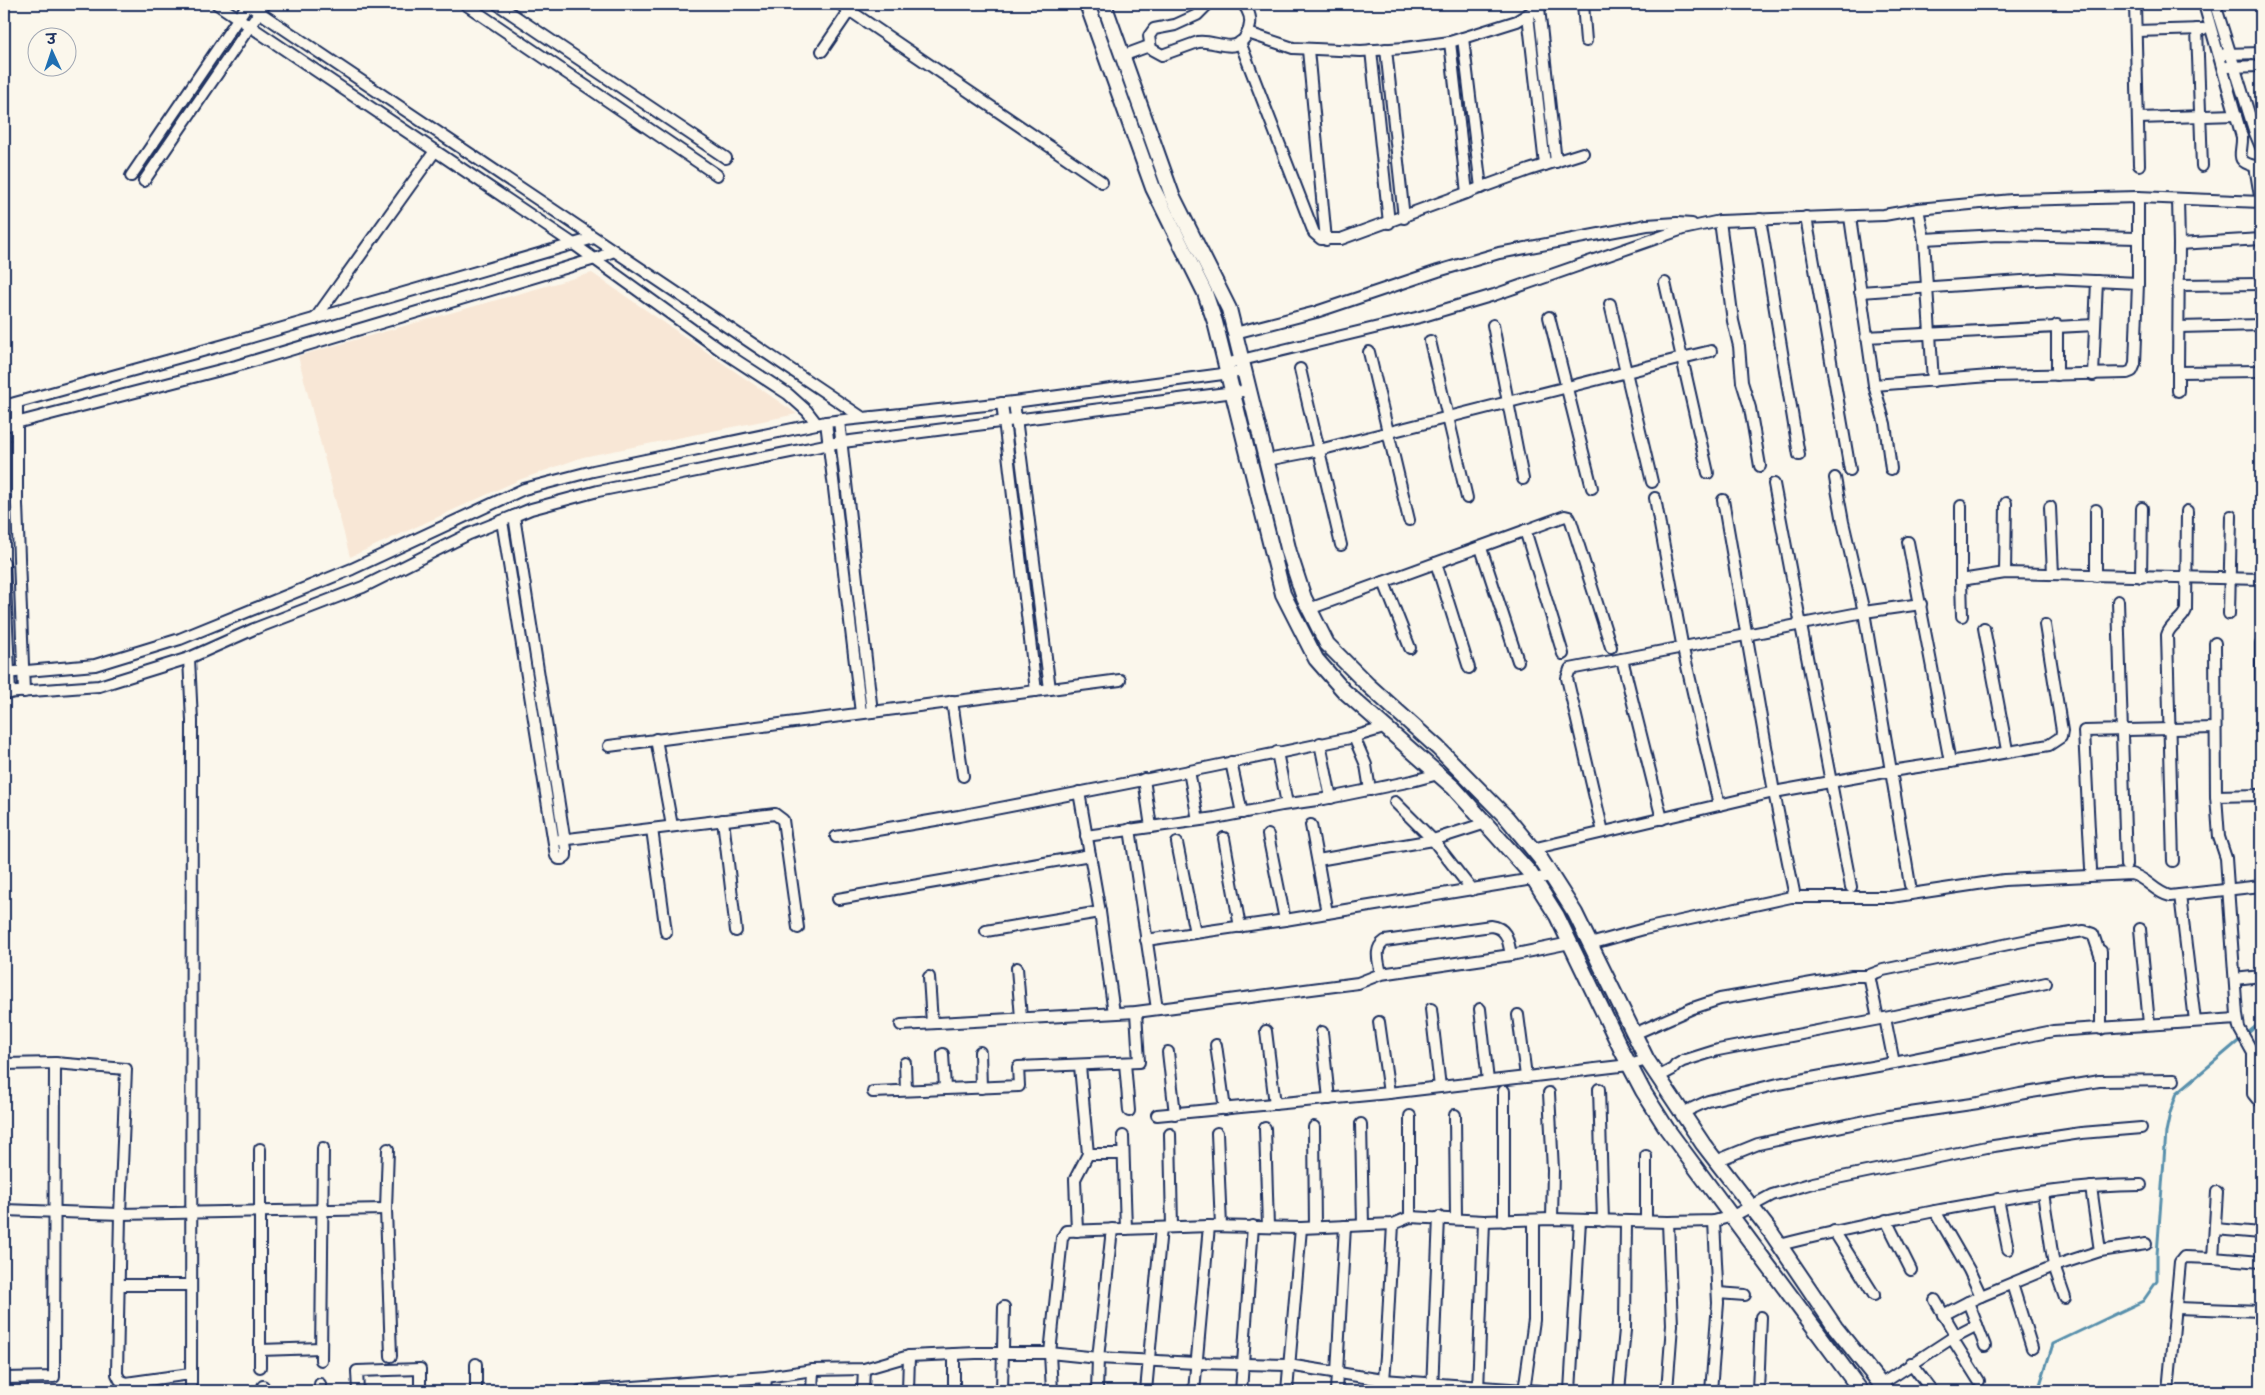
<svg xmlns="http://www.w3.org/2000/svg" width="2265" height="1395" font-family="Pangolin,'Playpen Sans Deva',sans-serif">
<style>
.built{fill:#f8e7d6}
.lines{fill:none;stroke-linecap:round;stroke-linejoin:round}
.stream{stroke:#5990ac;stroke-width:3}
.street-casing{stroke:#1b2f5e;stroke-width:14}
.secondary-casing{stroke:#1b2f5e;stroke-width:18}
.street{stroke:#fbf7ec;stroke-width:10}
.secondary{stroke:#fbf7ec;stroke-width:14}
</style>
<rect width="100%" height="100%" fill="#fbf7ec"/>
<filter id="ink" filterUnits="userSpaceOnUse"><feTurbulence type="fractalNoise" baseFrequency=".02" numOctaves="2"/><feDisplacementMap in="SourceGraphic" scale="10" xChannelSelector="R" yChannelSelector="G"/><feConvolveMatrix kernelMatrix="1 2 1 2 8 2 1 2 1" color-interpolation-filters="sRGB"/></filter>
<g filter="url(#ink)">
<path class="built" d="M592,273L797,414L583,457L519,480L350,557L298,356Z"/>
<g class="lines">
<path class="stream" d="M2038,1391L2053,1344L2143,1301L2157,1281V1255L2166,1132L2170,1113L2177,1093L2261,1022"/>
<defs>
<g id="street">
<path d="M217,4L575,245L722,351L788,394L807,411L817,424"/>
<path d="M247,4L863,418"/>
<path d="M465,4L717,175"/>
<path d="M497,4L726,158"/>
<path d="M840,4L1102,182"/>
<path d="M1208,4L1197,15L1175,25L1154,29L1149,36L1151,49L1162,55L1198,42C1216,39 1239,59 1249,29C1252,20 1249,11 1243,4"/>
<path d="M1583,4L1586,41"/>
<path d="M2135,4L2139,165"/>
<path d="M2204,4L2242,137C2243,153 2233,161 2255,166"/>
<path d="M2215,4L2255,133L2261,147"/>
<path d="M1539,8L1556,162"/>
<path d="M1528,15L1545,165"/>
<path d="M2197,29L2202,166"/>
<path d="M2136,31L2203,29"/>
<path d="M1248,33L1293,48L1361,51L1405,48L1450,42L1517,21L1544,4"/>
<path d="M1463,38L1481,188"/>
<path d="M1240,42L1314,233L1321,239H1341L1529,170L1583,153"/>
<path d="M1450,42L1467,193"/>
<path d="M1386,49L1404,218"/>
<path d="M1308,50L1326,240"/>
<path d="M1371,50L1389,223"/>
<path d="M822,51L854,4"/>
<path d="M2225,54L2261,53"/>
<path d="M1122,56L1149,46"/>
<path d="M2227,67L2261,66"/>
<path d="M2138,118L2236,115"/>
<path d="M2255,166L2261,202"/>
<path d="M131,176L248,4"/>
<path d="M144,181L265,4"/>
<path d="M2178,199L2179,244L2178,372L2261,371"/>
<path d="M1918,209L1924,239L1933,381"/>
<path d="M1806,217L1850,470"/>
<path d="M1850,217L1874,385L1990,376L2127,373L2132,371L2135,364L2138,283V197"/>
<path d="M1760,219L1799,455"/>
<path d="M1720,221L1733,321L1739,346L1742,382L1750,408L1760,466"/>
<path d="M1924,239L1999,235L2138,238"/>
<path d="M2179,244L2261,239"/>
<path d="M2179,285L2261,284"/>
<path d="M1860,292L2050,279L2138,283"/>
<path d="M1610,304L1652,482"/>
<path d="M1549,317L1592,488"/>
<path d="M315,319L435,151"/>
<path d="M1493,325L1523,479"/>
<path d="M2057,325V375"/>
<path d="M2179,327L2261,325"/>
<path d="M1235,333L1316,312L1438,271L1499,253L1647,225L1677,223L1692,224"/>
<path d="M1866,337L2095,325"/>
<path d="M1430,341L1467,498"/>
<path d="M1369,352L1409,520"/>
<path d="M1225,364L1420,317L1494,295L1683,229L1720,221L1884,215L1918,209L2012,200L2138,197L2261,202"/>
<path d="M1300,369L1341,545"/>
<path d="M2093,375L2097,281"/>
<path d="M1874,385L1885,424L1891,469"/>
<path d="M2178,391V372"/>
<path d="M1014,402L1050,689"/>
<path d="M17,403V504L24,692"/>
<path d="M1002,403L1036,691"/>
<path d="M4,406L224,345L594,238"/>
<path d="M839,421L872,712"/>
<path d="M826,422L861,713"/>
<path d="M4,426L236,366L595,259L614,251"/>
<path d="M1267,460L1319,450L1682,358L1665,283"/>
<path d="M1708,473L1682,358L1711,351"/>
<path d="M1835,478L1843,522L1864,612L1891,771L1950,762L1908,542"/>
<path d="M1774,484L1851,887"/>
<path d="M1655,498L1683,649L1719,805"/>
<path d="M1961,506V580L2005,573L2261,579"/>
<path d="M2050,507L2053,574"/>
<path d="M502,521L556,856L559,859H562L566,856V849L514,516"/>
<path d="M1525,530L1563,654"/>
<path d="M1481,548L1518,661"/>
<path d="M4,563L10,693"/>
<path d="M1436,563L1469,668"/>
<path d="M2005,573L2006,503"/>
<path d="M2096,576V510"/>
<path d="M2141,577L2142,508"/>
<path d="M1961,580L1962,616"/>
<path d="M1384,582L1410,648"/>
<path d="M2118,601L2126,865"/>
<path d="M1309,609L1565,516L1569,517L1571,521L1611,647"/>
<path d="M2229,614L2231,516"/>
<path d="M1984,628L2007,750"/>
<path d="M2215,643L2216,796L2219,837L2226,858L2237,1015L2239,1028L2253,1053V1094L2257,1099L2261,1101"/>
<path d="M2261,644V681"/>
<path d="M189,658L192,721L191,1391"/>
<path d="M1622,659L1662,819"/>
<path d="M4,673L95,665L180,639L352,569L524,489L593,471L826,422L1014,402L1245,371"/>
<path d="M4,693L99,686L189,658L254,629L363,587L469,534L514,516L531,509L598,491L835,443L1250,390"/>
<path d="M952,701L963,776"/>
<path d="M1354,737L1366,765L1370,790"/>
<path d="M656,739L672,826"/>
<path d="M1320,743L1331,798"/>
<path d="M609,746L1120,680"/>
<path d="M1277,752L1287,804"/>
<path d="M1231,762L1242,813"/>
<path d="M1950,762L2049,745L2061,737L2062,731L2045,625"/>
<path d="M1189,771L1198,820"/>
<path d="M1144,779L1151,827"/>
<path d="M1079,792L1100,912L1114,1013"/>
<path d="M2216,796L2261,795"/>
<path d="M1395,802L1433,840L1472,890"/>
<path d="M723,820L736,931"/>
<path d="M1311,825L1327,913"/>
<path d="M652,829L666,932"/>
<path d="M1130,829L1157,1009"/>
<path d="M1603,832L1567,678L1570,669L1864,612L1921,604"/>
<path d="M1268,835L1285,920"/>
<path d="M1086,836L1215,818L1282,805L1324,799L1412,781L1438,774"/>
<path d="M836,837L959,816L1210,767L1350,738L1387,727"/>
<path d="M1224,838L1240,927"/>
<path d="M560,840L775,814L783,820L798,928"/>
<path d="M1177,843L1195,933"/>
<path d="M1532,849L1774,792L1723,500"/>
<path d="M1318,860L1433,840L1486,823"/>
<path d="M2173,861L2167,635C2170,624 2182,621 2186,610L2187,511"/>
<path d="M2091,869L2084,731L2215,728"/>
<path d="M1794,892L1774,792L1891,771L1910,885"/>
<path d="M2180,895L2195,1021"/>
<path d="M838,899L1090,855"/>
<path d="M2140,929L2149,1024"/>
<path d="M986,931L1100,912"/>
<path d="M1146,940L1285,920L1551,876"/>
<path d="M1590,944L1644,929L1791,897H1891L2004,880L2131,874C2146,877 2154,892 2170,896L2261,886"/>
<path d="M2101,951V1029"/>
<path d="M1017,968L1021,1018"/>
<path d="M1381,974C1379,962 1373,949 1385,941L1491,926C1508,928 1508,941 1511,955"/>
<path d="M1867,976L1883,970L2028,940L2084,931L2093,934L2101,958"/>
<path d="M929,977L932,1023"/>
<path d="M2235,979L2261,976"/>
<path d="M1431,1009L1440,1087"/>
<path d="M1480,1009L1488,1081"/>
<path d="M1518,1015L1526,1076"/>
<path d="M1885,1018L1894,1063"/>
<path d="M1379,1022L1389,1093"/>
<path d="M901,1025L1136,1012L1358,983L1381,974L1511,955L1570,943"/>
<path d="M1266,1031L1275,1104"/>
<path d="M1322,1032L1329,1099"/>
<path d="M1634,1034L1693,1008L1720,999L1852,976H1867L1870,980L1878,1019"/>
<path d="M1216,1045L1225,1109"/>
<path d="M980,1052L981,1088"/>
<path d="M1168,1052L1175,1114"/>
<path d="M943,1054L945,1088"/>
<path d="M905,1063L906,1090"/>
<path d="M1125,1063L1129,1111"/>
<path d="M4,1064L55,1063L126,1069L120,1214L117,1374L120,1380L126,1383L190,1374"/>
<path d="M1658,1077L1673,1069L1676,1065L1683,1061L1718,1050L1885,1018L2046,983"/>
<path d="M1599,1089L1603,1221"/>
<path d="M873,1092L1019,1086L1018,1067L1139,1062L1136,1012"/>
<path d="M1549,1093L1553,1170L1552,1219"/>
<path d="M1682,1113L1708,1101L1778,1084L1894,1063L2053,1031L2237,1019"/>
<path d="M1157,1115L1389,1093L1629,1065L1647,1060"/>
<path d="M1455,1115L1456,1218"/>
<path d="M1410,1116V1217"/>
<path d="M1361,1124L1363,1225"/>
<path d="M1314,1127L1315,1227"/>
<path d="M1265,1128L1268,1227"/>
<path d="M1217,1133L1221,1226"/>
<path d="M1170,1134L1172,1227"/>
<path d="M1123,1136L1126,1229"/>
<path d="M388,1149L386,1209L391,1356"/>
<path d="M1088,1154H1123"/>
<path d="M1646,1156V1221"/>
<path d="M1716,1161L1758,1144L1889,1116L1978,1103L2020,1094L2099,1081L2174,1080"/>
<path d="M2217,1192L2213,1258L2261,1262"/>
<path d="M2043,1193L2054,1266L2065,1298"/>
<path d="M1998,1199L2008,1249"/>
<path d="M4,1210L120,1214L386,1209"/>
<path d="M1935,1211L1969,1270L1981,1296L1968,1302L1977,1325L1952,1338L1979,1381"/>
<path d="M1886,1220L1911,1270"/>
<path d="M1504,1221V1091"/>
<path d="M2215,1229L2261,1233"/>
<path d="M1077,1231L1075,1179L1088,1154L1080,1066"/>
<path d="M1834,1231L1874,1295"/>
<path d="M1780,1245C1833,1231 1886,1221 1940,1210C2006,1198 2073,1185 2141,1185"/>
<path d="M2100,1251L2146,1244"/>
<path d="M2012,1284L2032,1348"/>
<path d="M119,1285H191"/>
<path d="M1718,1293L1745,1295"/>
<path d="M1981,1296L2054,1266L2100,1251L2091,1187"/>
<path d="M1935,1300L1956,1336"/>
<path d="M2177,1308L2261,1311"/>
<path d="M1943,1315L1968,1302"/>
<path d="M1977,1325L1985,1346"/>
<path d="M260,1350L321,1348"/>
<path d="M321,1360L323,1148"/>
<path d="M1911,1363L1932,1391"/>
<path d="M260,1367V1149"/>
<path d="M4,1378L54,1377L55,1063"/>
<path d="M1880,1385L1952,1338"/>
<path d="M262,1391L263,1386"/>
<path d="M320,1391V1384"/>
<path d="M358,1391L357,1371L420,1369V1391"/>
<path d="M476,1391V1364"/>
<path d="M580,1391L766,1377L813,1370L864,1369L909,1356L976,1353H1050L1098,1358L1196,1363L1288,1365L1383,1380L1539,1391"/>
<path d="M718,1391V1381"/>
<path d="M765,1391L766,1377"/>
<path d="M812,1391L813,1370"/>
<path d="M863,1391L864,1369"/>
<path d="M908,1391L909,1356"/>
<path d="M954,1391V1354"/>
<path d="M1002,1391L1004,1307"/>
<path d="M1052,1391L1050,1353L1062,1238L1066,1231L1209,1226L1301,1228L1393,1224L1410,1217L1484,1221L1552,1219L1668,1222L1714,1221L1733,1216L1772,1195L1813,1183L1987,1147L2081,1133L2141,1128"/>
<path d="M1097,1391L1098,1358L1112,1229"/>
<path d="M1146,1391L1161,1228"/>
<path d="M1194,1391L1209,1226"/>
<path d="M1241,1391L1253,1226"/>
<path d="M1287,1391L1301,1228"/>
<path d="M1336,1391L1345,1226"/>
<path d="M1383,1391L1386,1356L1393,1224"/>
<path d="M1432,1391L1439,1217"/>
<path d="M1478,1391L1484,1221"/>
<path d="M1524,1391L1534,1320V1220"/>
<path d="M1570,1391L1580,1220"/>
<path d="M1619,1391L1625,1330L1626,1221"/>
<path d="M1667,1391L1672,1325L1668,1222"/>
<path d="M1711,1391L1718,1303L1714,1221"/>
<path d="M1758,1391L1761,1317"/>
<path d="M2168,1391L2180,1262L2184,1257L2213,1258"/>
</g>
<g id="secondary">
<path d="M1087,4L1153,188L1205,293L1215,322L1283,594L1316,659L1344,691L1454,788L1530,873L1557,916L1623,1053L1643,1091L1667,1129L1861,1391"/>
<path d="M1104,4L1172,195L1229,309L1289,552L1304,598L1327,644L1368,685L1438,748L1507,818L1540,858L1575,913L1647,1060L1703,1144L1770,1231L1835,1327L1886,1391"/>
</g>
</defs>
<use href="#street" class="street-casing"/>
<use href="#secondary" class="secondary-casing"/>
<use href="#street" class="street"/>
<use href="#secondary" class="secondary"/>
</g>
</g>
<rect width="2265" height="1395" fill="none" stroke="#fbf7ec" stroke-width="20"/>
<rect x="10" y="10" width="2245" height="1375" fill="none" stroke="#1b2f5e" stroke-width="2" filter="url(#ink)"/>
<g transform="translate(52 52) rotate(357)"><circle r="24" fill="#fbf7ec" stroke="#a1a7b3"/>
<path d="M0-4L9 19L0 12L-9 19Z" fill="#1f6fb2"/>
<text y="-8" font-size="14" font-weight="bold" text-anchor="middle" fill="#1b2f5e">उ</text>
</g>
</svg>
